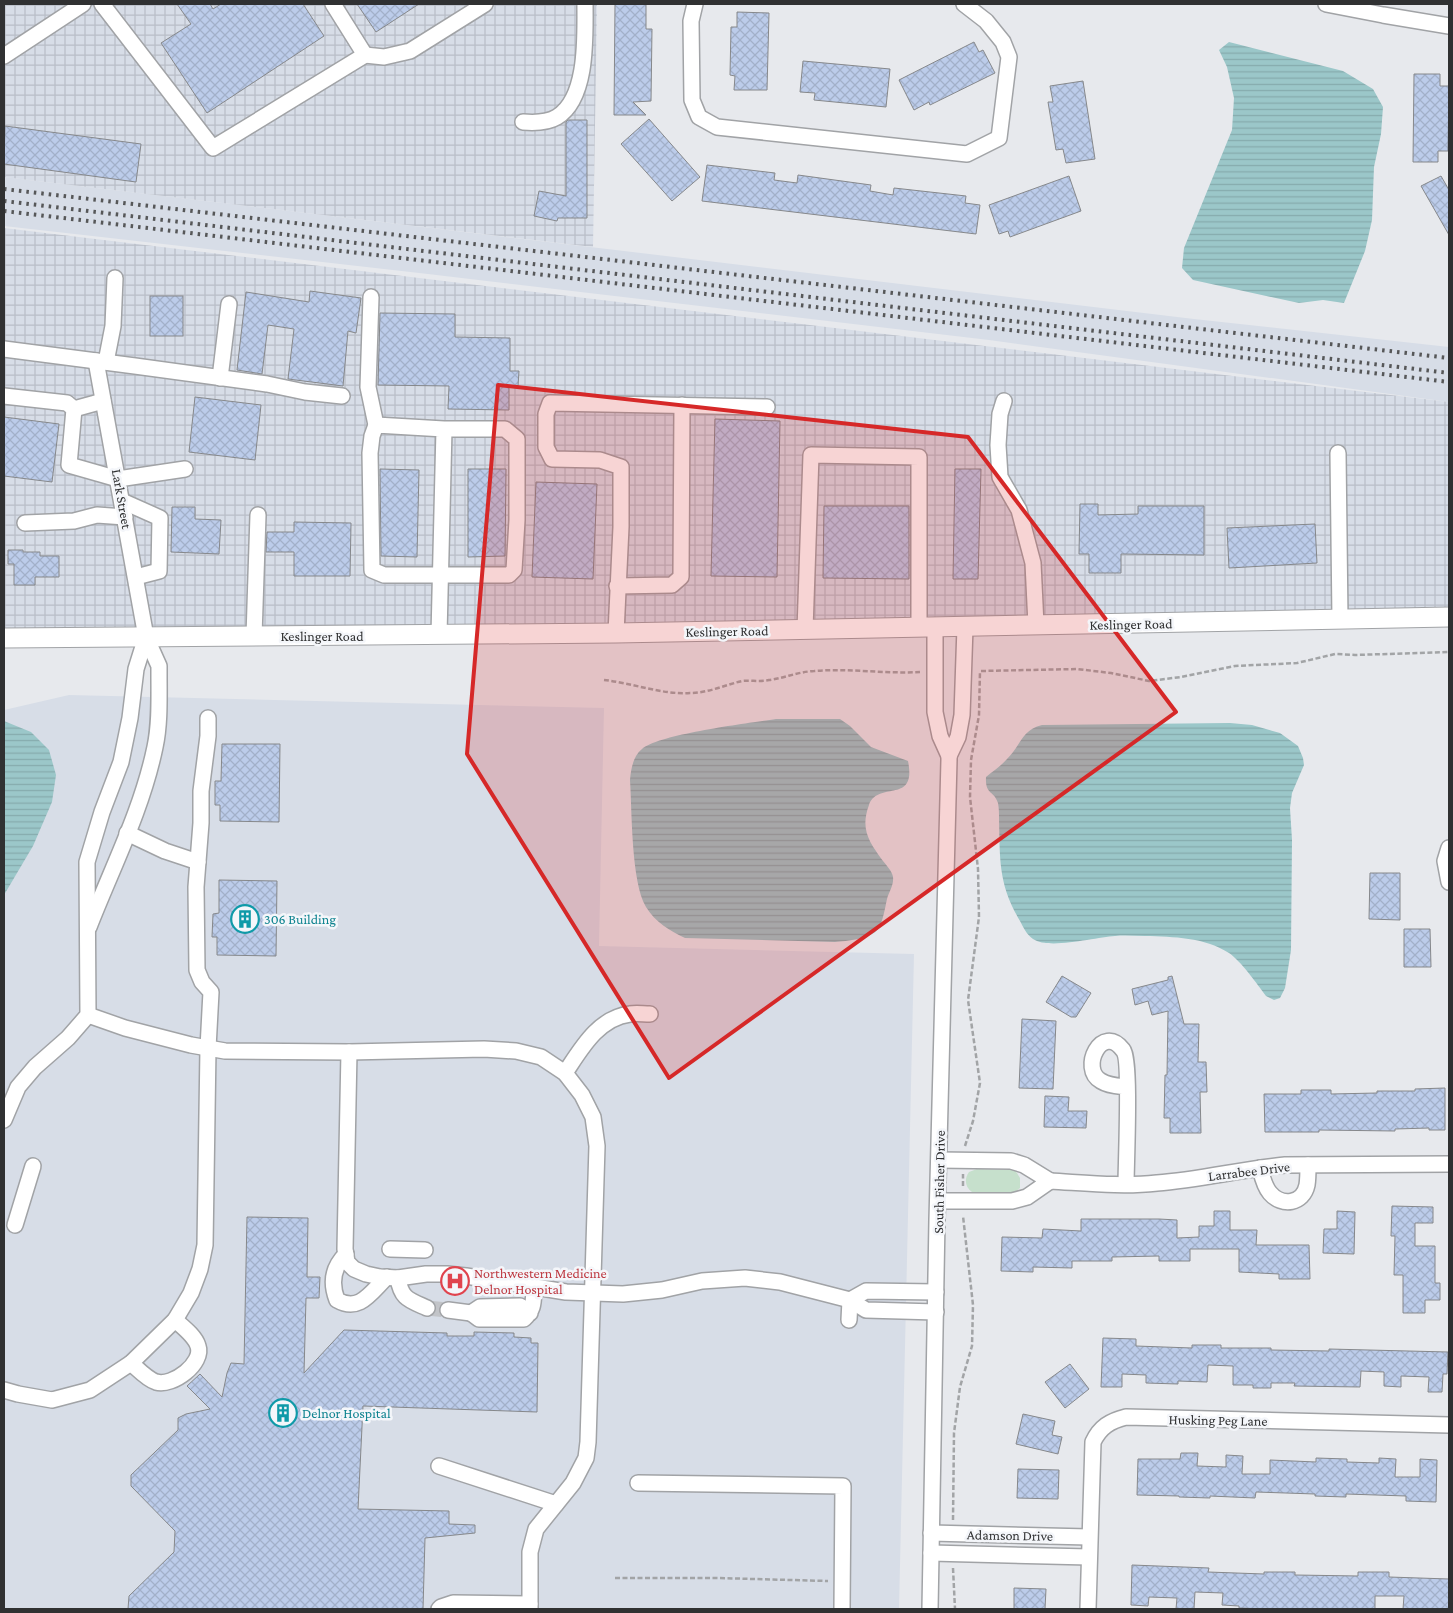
<svg xmlns="http://www.w3.org/2000/svg" width="1453" height="1613" font-family="'Crimson Pro',serif">
<style>
.built{fill:#d7dde7}
.industrial{fill:url(#industrial-grid)}
.grass{fill:#c6e0cc}
.water{fill:url(#water-rules)}
.building{fill:url(#building-cross-hatch);stroke:#86888b}
.lines{fill:none;stroke-linecap:round;stroke-linejoin:round}
.minor-tunnel{stroke:#c2c4c8;stroke-width:15;stroke-dasharray:15 8;stroke-linecap:butt}
.minor-casing{stroke:#a1a3a6;stroke-width:18}
.major-casing{stroke:#a1a3a6;stroke-width:21}
.path{stroke:#a2a4a6;stroke-width:2.5;stroke-dasharray:5 2.5;stroke-linecap:butt}
.minor{stroke:#fff;stroke-width:15}
.major{stroke:#fff;stroke-width:19}
.rail{stroke:#565758;stroke-width:4;stroke-dasharray:2.5 5;stroke-linecap:butt}
.marked{fill:#d62828;fill-opacity:0.2;stroke:#d62828;stroke-width:4;stroke-linejoin:round}
.labels{text-anchor:middle;stroke-width:5;stroke-linejoin:round;paint-order:stroke}
.street-label{font-size:14px;fill:#303132;stroke:#f4f6fa}
.culture-label{font-size:14px;fill:#0d838f;stroke:#f4f6fa;text-anchor:start}
.health-label{font-size:14px;fill:#be3a42;stroke:#f4f6fa;text-anchor:start}
</style>
<defs>
<pattern id="industrial-grid" width="8" height="8" patternUnits="userSpaceOnUse" patternTransform="scale(1.25)"><rect width="8" height="8" fill="#d7dde7"/><path d="M0 4h8M4 0v8" fill="none" stroke="#b9bec7"/></pattern>
<pattern id="water-rules" width="6" height="5" patternUnits="userSpaceOnUse" patternTransform="scale(1.25)"><rect width="6" height="5" fill="#9bc7c9"/><path d="M0 2.5h6" fill="none" stroke="#86abad"/></pattern>
<pattern id="building-cross-hatch" width="8" height="8" patternUnits="userSpaceOnUse" patternTransform="scale(1.25)"><rect width="8" height="8" fill="#bcccea"/><path d="M0 0l8 8M0 8l8-8" fill="none" stroke="#a2b0c9"/></pattern>
</defs>
<rect width="100%" height="100%" fill="#e7e9ed"/>
<g class="built">
<path d="M4,177L1194,319L1449,347V402L989,340L428,274L4,226Z"/>
<path d="M69,695L604,708L599,946L914,954L899,1609H4V710Z"/>
</g>
<g class="industrial">
<path d="M4,4H597L593,247L4,177Z"/>
<path d="M4,228L1449,402V611L4,631Z"/>
</g>
<path class="grass" d="M977,1169L1015,1170L1020,1178V1188L1014,1193L1010,1194L972,1192C965,1187 964,1179 969,1172Z"/>
<g class="water">
<path d="M1229,42L1343,71L1373,89L1383,107L1381,134L1374,167L1372,220L1365,251L1344,303L1323,300L1299,303L1193,280L1182,268L1184,248L1232,130L1234,98L1227,67L1219,50Z"/>
<path d="M776,719H840L850,726L871,747L908,761C917,805 878,780 869,805C860,829 869,842 883,861C886,865 892,871 893,877C894,885 889,892 887,899C885,908 883,922 878,929C871,939 847,941 835,942L685,938C670,931 655,922 646,907C631,882 632,811 630,780C631,769 633,756 642,749C659,734 750,723 776,719Z"/>
<path d="M4,721L31,732L49,750L56,775L52,802L33,846L4,895Z"/>
<path d="M1230,723L1252,725L1280,733L1298,746L1303,758L1304,765L1292,793L1290,808L1292,840L1291,950L1285,988L1280,998L1274,1000L1266,996C1258,985 1240,960 1229,953C1204,937 1174,937 1145,936C1135,936 1125,935 1115,936C1096,937 1049,950 1033,939C1027,935 1023,927 1020,921C998,884 1000,859 999,818C999,814 999,808 998,803C994,790 985,795 986,777C993,771 1001,766 1007,759C1020,747 1022,729 1042,725Z"/>
</g>
<g class="building">
<path d="M177,4H210L213,9L221,4H303L324,36L207,113L161,43L191,24Z"/>
<path d="M357,4H419L376,32Z"/>
<path d="M615,4H646V29H652L651,101L633,102L646,115H614Z"/>
<path d="M737,12L769,13L767,90H734L735,76L730,75L731,27H737Z"/>
<path d="M974,42L979,52L983,50L995,73L930,105L929,102L914,110L899,80Z"/>
<path d="M803,61L890,69L886,107L814,100L815,93L800,92Z"/>
<path d="M1414,74H1440V86H1449L1448,151H1438V162H1413Z"/>
<path d="M1083,81L1095,159L1066,163L1063,149L1056,150L1048,102H1053L1050,86Z"/>
<path d="M649,119L700,177L672,201L621,144Z"/>
<path d="M568,120H587V218H558L557,221L534,216L539,191L566,196V122Z"/>
<path d="M5,126L141,144L136,182L4,164Z"/>
<path d="M707,165L775,173L774,180L797,183L798,175L871,185L870,191L893,195L894,188L966,196L965,203L980,205L976,234L702,201Z"/>
<path d="M1069,176L1081,211L1010,237L1008,231L999,234L989,205Z"/>
<path d="M1441,176L1449,190V235L1421,186Z"/>
<path d="M310,291L361,298L356,333L348,331L343,386L288,379L294,329L268,325L262,374L237,370L246,292L309,302Z"/>
<rect x="150" y="296" width="33" height="40"/>
<path d="M380,313L455,314V337L510,338V371H519L518,386H509V410L448,409L449,386L378,385Z"/>
<path d="M195,397L261,405L255,460L189,452Z"/>
<path d="M4,417L59,424L52,482L4,476Z"/>
<path d="M715,419L780,421L777,577L711,576Z"/>
<path d="M380,469L419,470L417,557L381,556Z"/>
<path d="M468,469H506L505,556L468,557Z"/>
<path d="M955,469H981L978,579H953Z"/>
<path d="M536,482L597,484L593,579L532,577Z"/>
<path d="M1080,504H1098V515L1138,514V506H1204V555L1121,554V573H1089V554H1079Z"/>
<path d="M824,506H909V579L823,578Z"/>
<path d="M172,507H195V519L221,520L219,554L171,552Z"/>
<path d="M294,522L351,523L350,576H294V552H266L267,532H294Z"/>
<path d="M1315,524L1317,563L1229,568L1227,528Z"/>
<path d="M8,550H23V552H40V556H59V577H35V585H14V564H8Z"/>
<path d="M222,744H280L279,822L220,821V805H215V781H221Z"/>
<path d="M1370,873H1400V920L1369,919Z"/>
<path d="M219,880L277,881L276,956L217,955V937H212L213,914L219,913Z"/>
<path d="M1404,929H1430L1431,967H1404Z"/>
<path d="M1062,976L1091,993L1076,1017H1071L1046,1002Z"/>
<path d="M1172,976L1184,1024H1199L1198,1062H1206L1207,1092H1200L1201,1133H1170V1118H1164L1165,1075H1167L1168,1011L1152,1015L1148,1001L1135,1005L1132,989L1168,980V977Z"/>
<path d="M1022,1019L1056,1021L1053,1089L1019,1088Z"/>
<path d="M1445,1088V1130H1429V1128L1395,1129V1131L1319,1130V1132H1265L1264,1094H1301V1090H1331V1094L1377,1093V1091H1415V1089Z"/>
<path d="M1045,1096L1069,1097L1068,1111H1087L1086,1128L1044,1127Z"/>
<path d="M1392,1206L1433,1207V1223H1415V1246H1435V1283H1440V1300H1425V1313H1403V1275H1394L1395,1236H1391Z"/>
<path d="M1214,1211H1230V1230H1257L1256,1245H1309L1310,1279H1279V1274L1239,1272V1249H1190V1261H1159V1256L1112,1257V1261H1072V1268L1033,1267V1272L1001,1271L1002,1237L1042,1238L1043,1229L1081,1231V1219H1159L1177,1220V1238L1199,1237V1226H1214Z"/>
<path d="M1337,1211L1355,1212L1354,1254L1323,1253L1324,1229H1337Z"/>
<path d="M247,1217L308,1218L307,1277H320L319,1298H306L304,1373L344,1330L447,1333V1336H474V1332L514,1333V1337L531,1338V1343H538L537,1412L363,1406L358,1509L449,1511V1524L475,1525V1533L425,1538L423,1609H128L129,1596L174,1552L175,1531L131,1486V1475L178,1430V1418L186,1414L210,1409L187,1386L200,1374L222,1397L227,1373L231,1363L244,1364Z"/>
<path d="M1103,1338L1136,1339V1346L1192,1348V1345H1221V1348H1271V1350L1329,1351V1349L1448,1352L1447,1374H1443L1442,1392H1428L1429,1377L1401,1376V1387L1384,1386V1372L1361,1371L1360,1387L1294,1386L1295,1383H1271V1388H1253V1385H1233V1366L1208,1365L1207,1382L1178,1381V1384L1146,1383V1375L1122,1374V1387H1101Z"/>
<path d="M1070,1364L1089,1389L1065,1408L1045,1382Z"/>
<path d="M1023,1414L1055,1421L1052,1435L1062,1437L1058,1454L1016,1444Z"/>
<path d="M1181,1453H1198L1197,1466L1226,1467V1455L1243,1456L1242,1474H1270V1460L1316,1462V1458L1347,1459V1462L1379,1463V1458L1396,1459L1395,1477H1420V1459L1437,1460L1436,1502L1406,1501V1496L1346,1494V1497L1315,1496V1494L1256,1492L1255,1498L1210,1496V1498L1179,1497V1496L1137,1495L1138,1459H1180Z"/>
<path d="M1018,1469L1059,1470L1058,1499L1017,1498Z"/>
<path d="M1132,1565L1209,1568L1208,1572L1264,1574V1572H1295V1575L1358,1576V1572H1389V1577L1449,1579V1609H1403L1404,1596H1375V1609H1264L1239,1608V1606L1222,1605L1223,1593L1195,1592L1194,1609H1176L1177,1598L1149,1597L1148,1606L1131,1605Z"/>
<path d="M1014,1588L1046,1589L1045,1609H1014Z"/>
</g>
<g class="lines">
<path class="minor-tunnel" d="M427,1308L448,1310"/>
<defs>
<g id="minor">
<path d="M102,4L213,148L365,55L333,4"/>
<path d="M695,4L691,21L692,100L699,117L717,127L967,154L999,138L1009,57L1003,42L986,21L964,4"/>
<path d="M1326,4L1383,15L1449,26"/>
<path d="M365,55L384,57L410,51L485,4"/>
<path d="M4,56L83,4"/>
<path d="M523,122C535,123 547,123 557,117C588,98 585,36 585,4"/>
<path d="M371,297L368,387L376,425"/>
<path d="M4,349L135,366L267,384L305,392L342,396"/>
<path d="M106,362L113,326L115,278"/>
<path d="M220,378L229,304"/>
<path d="M4,396L67,403L74,409L69,465L118,479L185,469"/>
<path d="M1004,401L1000,414L998,445L1000,477L1019,510L1033,563L1036,625"/>
<path d="M74,409L103,401"/>
<path d="M1338,453L1340,619"/>
<path d="M122,501L160,518L159,571L136,577"/>
<path d="M25,523L74,521L97,515L125,517"/>
<path d="M617,586L672,585L681,577L682,405"/>
<path d="M805,630L811,455L919,457V628"/>
<path d="M616,633L621,527V467L600,460L552,459L546,447V414L550,403L767,407"/>
<path d="M439,635L444,429H505L517,439V520L514,570L509,575H384L372,570L370,453L372,436L376,425L444,429"/>
<path d="M254,636L258,515"/>
<path d="M949,756L958,737L962,715L965,627"/>
<path d="M127,833L165,851L198,862"/>
<path d="M1449,848L1445,861L1449,882"/>
<path d="M89,927C112,868 142,810 155,747C160,724 159,698 159,674V666L146,637L96,361"/>
<path d="M88,1015L125,1028L191,1045L225,1051L349,1052L484,1049L516,1051L541,1057L565,1073L582,1095L593,1117L597,1146L588,1442L586,1458L573,1483L536,1529L530,1552V1609"/>
<path d="M349,1052L345,1249L347,1262L354,1269L366,1274L380,1277L398,1278L426,1274H447L466,1276L566,1292L623,1294L662,1290L702,1281L745,1278L780,1282L850,1300L866,1310L936,1312"/>
<path d="M565,1073C581,1049 598,1018 630,1014C636,1013 643,1014 650,1014"/>
<path d="M4,1120L18,1087L35,1067L68,1038L88,1015L87,862L102,812L121,762L130,718L136,669L146,637"/>
<path d="M1260,1168C1262,1176 1264,1186 1270,1193C1282,1207 1303,1204 1307,1185C1308,1179 1308,1172 1308,1165"/>
<path d="M1050,1181C1086,1183 1122,1187 1157,1183C1200,1180 1242,1169 1285,1165L1449,1164"/>
<path d="M1126,1184C1126,1165 1131,1059 1123,1050C1102,1022 1079,1069 1101,1081C1109,1086 1118,1086 1127,1087"/>
<path d="M938,1201H1012L1027,1197L1050,1181L1024,1165L1011,1161L939,1160"/>
<path d="M15,1225L33,1166"/>
<path d="M390,1249L425,1250"/>
<path d="M346,1254C333,1267 330,1282 337,1300C360,1313 371,1292 387,1277"/>
<path d="M398,1278C401,1299 409,1300 427,1308"/>
<path d="M850,1300L866,1291L936,1292"/>
<path d="M448,1310L471,1313"/>
<path d="M530,1313L520,1306L480,1307L471,1313L479,1319H524C535,1308 533,1302 534,1287"/>
<path d="M849,1320L850,1300"/>
<path d="M131,1363C139,1370 147,1379 156,1382C173,1387 204,1363 198,1346C195,1336 183,1327 175,1320"/>
<path d="M4,1390L18,1394L52,1400L90,1390L131,1363L175,1320L191,1293L200,1269L205,1245L208,1048L211,992L202,982L197,970L196,887L201,823V791L208,736V718"/>
<path d="M439,1466L556,1504"/>
<path d="M638,1483L843,1486L842,1609"/>
<path d="M931,1533L1089,1537"/>
<path d="M931,1553L1089,1557"/>
<path d="M439,1609L441,1607L453,1603L530,1604"/>
<path d="M930,1609L937,1220L949,760V756L940,736L935,712V628"/>
<path d="M1088,1609L1093,1442C1100,1427 1110,1421 1126,1417L1449,1425"/>
</g>
<path id="major" d="M4,638L616,633L1449,617"/>
</defs>
<use href="#minor" class="minor-casing"/>
<use href="#major" class="major-casing"/>
<g class="path">
<path d="M981,671L1077,669L1111,673L1149,681L1181,677L1235,666L1297,663L1335,654L1355,655L1449,652"/>
<path d="M604,680C632,683 663,695 690,693C708,693 725,685 742,681C751,680 760,682 769,680C785,678 797,672 814,671C849,668 885,674 920,672"/>
<path d="M965,1146L973,1121L980,1083L968,1000L979,917L978,869L970,797L971,760L979,715L980,671"/>
<path d="M963,1186V1174"/>
<path d="M953,1520L954,1433L960,1387L972,1346L973,1305L963,1216"/>
<path d="M953,1568L955,1609"/>
<path d="M615,1578H717L828,1581"/>
</g>
<use href="#minor" class="minor"/>
<use href="#major" class="major"/>
<g class="rail">
<path d="M4,189L1449,358"/>
<path d="M4,201L1449,373"/>
<path d="M4,211L1449,382"/>
</g>
</g>
<path class="marked" d="M498,385L968,437L1176,712L669,1078L467,754Z"/>
<defs>
<symbol id="building-ring" viewBox="-11 -11 22 22"><circle r="9.5" fill="#f4f6fa" stroke="#0f9aa8" stroke-width="1.5"/><path d="M-4-6H4V6H1V3H-1V6H-4ZM-2.5-4.3h1.7v1.8h-1.7ZM.8-4.3h1.7v1.8H.8ZM-2.5-1h1.7V.8h-1.7ZM.8-1h1.7V.8H.8Z" fill="#0f9aa8"/></symbol>
<symbol id="hospital-ring" viewBox="-11 -11 22 22"><circle r="9.5" fill="#f4f6fa" stroke="#e0444e" stroke-width="1.5"/><path d="M-5-5h3v3.5h4V-5h3V5h-3V1.5h-4V5h-3Z" fill="#e0444e"/></symbol>
</defs>
<g fill-rule="evenodd">
<use href="#building-ring" x="229" y="903" width="32" height="32"/>
<use href="#hospital-ring" x="439" y="1265" width="32" height="32"/>
<use href="#building-ring" x="267" y="1397" width="32" height="32"/>
</g>
<g class="labels">
<g class="street-label">
<text transform="translate(122 499) rotate(80)" y="5">Lark Street</text>
<text transform="translate(1131 624) rotate(-1)" y="5">Keslinger Road</text>
<text transform="translate(727 631) rotate(-1)" y="5">Keslinger Road</text>
<text x="322" y="641">Keslinger Road</text>
<text transform="translate(1249 1171) rotate(-7)" y="5">Larrabee Drive</text>
<text transform="translate(939 1182) rotate(-89)" y="5">South Fisher Drive</text>
<text transform="translate(1218 1420) rotate(1)" y="5">Husking Peg Lane</text>
<text transform="translate(1010 1535) rotate(1)" y="5">Adamson Drive</text>
</g>
<g class="culture-label">
<text x="264" y="924">306 Building</text>
<text x="302" y="1418">Delnor Hospital</text>
</g>
<g class="health-label">
<text x="474" y="1278">Northwestern Medicine<tspan x="474" dy="16">Delnor Hospital</tspan></text>
</g>
</g>
<rect width="1453" height="1613" fill="none" stroke="#303132" stroke-width="10"/>
</svg>
